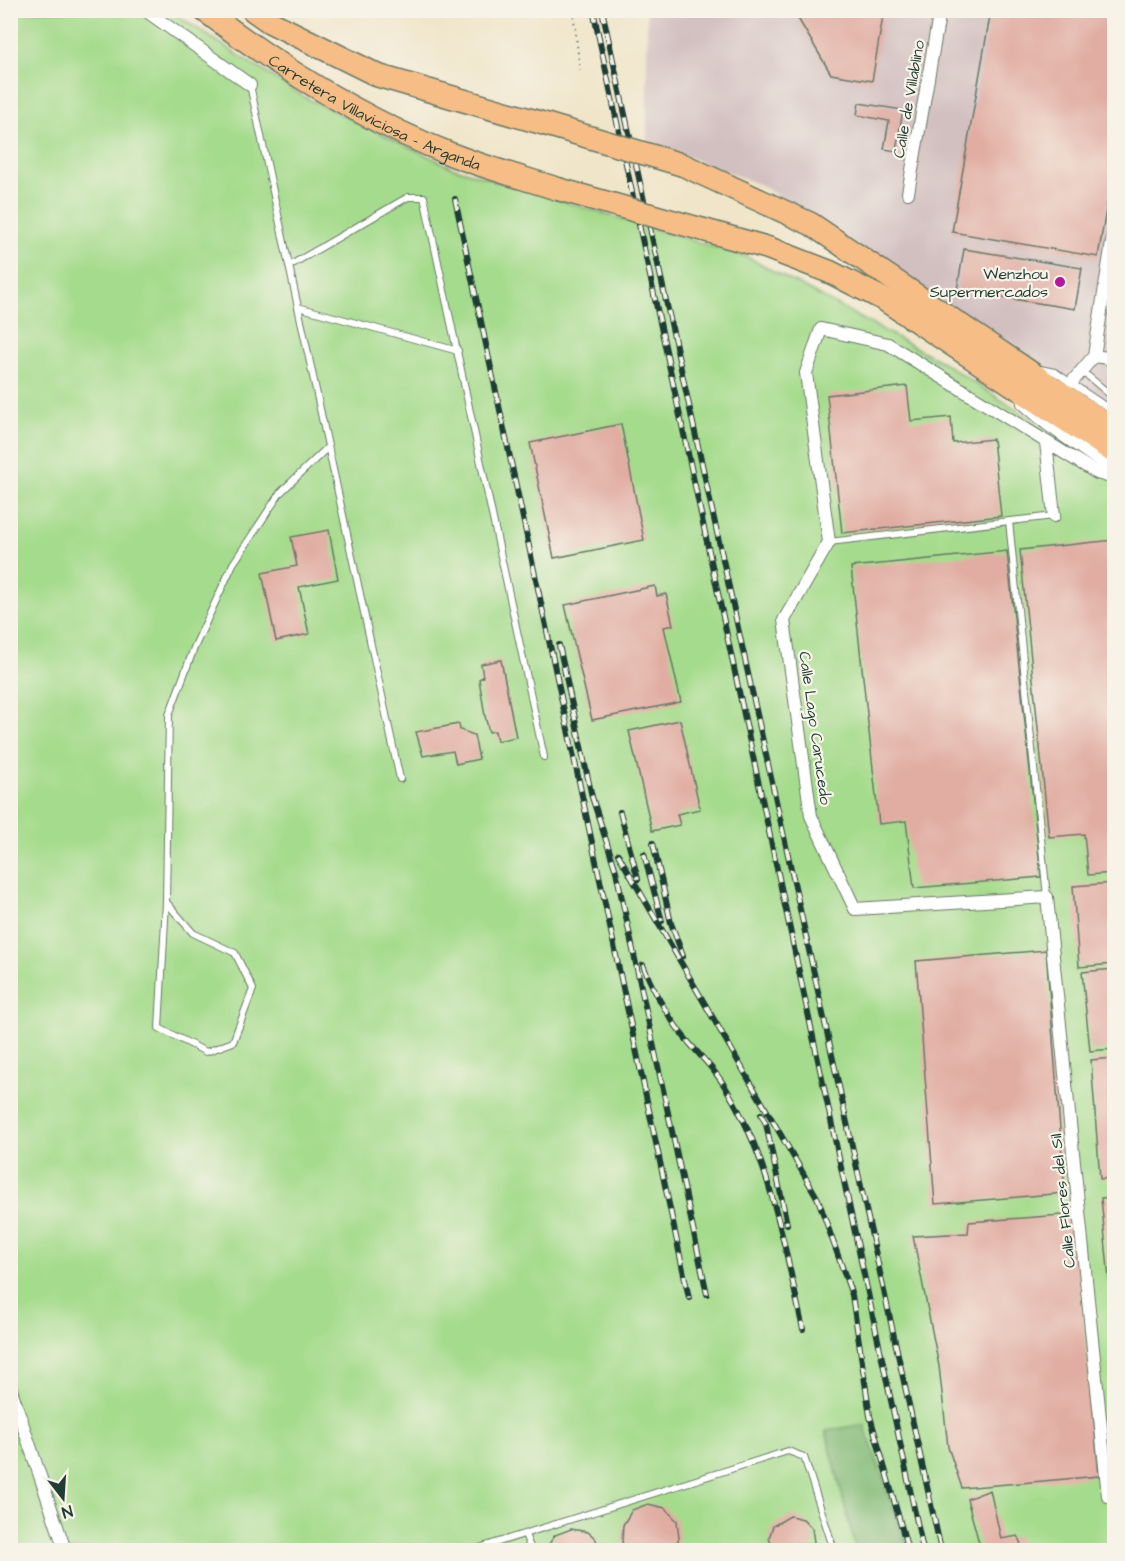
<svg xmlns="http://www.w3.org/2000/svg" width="1125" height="1561" font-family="'Architects Daughter',sans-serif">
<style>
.industrial{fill:#d2bfc0}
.green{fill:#a5db8c;stroke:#628c60;stroke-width:1.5}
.forest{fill:#84bb78;stroke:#527c56;stroke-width:1.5}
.building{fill:#e1ada3}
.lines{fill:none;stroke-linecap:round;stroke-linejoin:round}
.lane-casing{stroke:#687868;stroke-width:8}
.street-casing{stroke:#687868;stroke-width:14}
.highway-casing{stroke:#687868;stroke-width:25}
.path{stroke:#687868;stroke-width:2;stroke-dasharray:1.5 4.5;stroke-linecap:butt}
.lane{stroke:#fff;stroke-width:6}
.street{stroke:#fff;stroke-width:12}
.highway{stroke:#f6be86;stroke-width:22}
.rail-casing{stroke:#1f3d34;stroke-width:6}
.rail{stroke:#f7f3e8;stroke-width:4;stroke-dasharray:11;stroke-linecap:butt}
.highway-bridge-casing{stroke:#687868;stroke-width:25;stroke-linecap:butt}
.highway-bridge{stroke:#f6be86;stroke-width:22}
.poi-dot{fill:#b5179e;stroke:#f7f3e8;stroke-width:2}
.labels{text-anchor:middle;stroke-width:4.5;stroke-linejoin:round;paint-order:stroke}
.street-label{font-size:16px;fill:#1f3d34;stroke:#f7f3e8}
.poi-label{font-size:16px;fill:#1f3d34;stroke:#f7f3e8;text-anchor:end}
</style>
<rect width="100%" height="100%" fill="#f7f3e8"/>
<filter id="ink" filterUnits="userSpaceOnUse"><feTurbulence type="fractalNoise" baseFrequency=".0167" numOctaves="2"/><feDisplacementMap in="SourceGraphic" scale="12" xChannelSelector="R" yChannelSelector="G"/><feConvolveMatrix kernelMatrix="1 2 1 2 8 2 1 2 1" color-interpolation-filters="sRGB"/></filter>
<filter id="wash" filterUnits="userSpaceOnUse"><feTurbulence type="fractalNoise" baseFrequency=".008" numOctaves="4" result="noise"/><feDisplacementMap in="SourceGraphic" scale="24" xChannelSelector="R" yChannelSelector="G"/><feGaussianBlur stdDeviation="1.35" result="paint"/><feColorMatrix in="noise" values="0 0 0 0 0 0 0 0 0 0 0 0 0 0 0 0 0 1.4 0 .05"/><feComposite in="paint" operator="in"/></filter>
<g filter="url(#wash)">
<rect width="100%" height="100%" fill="#f0e5c9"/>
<path class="industrial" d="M647,11H1114V418L949,312L763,186L647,141Z"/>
<path class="green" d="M11,11H170L302,96L451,167L747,257L944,363L1114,473V1550H11Z"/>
<path class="forest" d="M864,1424L908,1550H856L826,1431Z"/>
<g id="blocks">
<g class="building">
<path d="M793,10H884L872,81L831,74Z"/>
<path d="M991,10H1114V163L1098,257L952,232Z"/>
<path d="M859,103L903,110L896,151L884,149L889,121L857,115Z"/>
<path d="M964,249L1082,268L1075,309L957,290Z"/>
<path d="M907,386L911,421L951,417L953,443L993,439L1001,516L842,533L827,395Z"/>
<path d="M621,424L644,540L554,558L530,443Z"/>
<path d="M329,530L338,579L299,587L309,634L276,641L262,573L297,566L291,537Z"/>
<path d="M1114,540V873L1088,875L1084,834L1049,837L1020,550Z"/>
<path d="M1007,551L1041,877L914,888L906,821L879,824L851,567Z"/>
<path d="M655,586L657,596L666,594L673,625L664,627L681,702L592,720L565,605Z"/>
<path d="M501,660L516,737L497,741L495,731L489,732L485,716L479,679L483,677L481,664Z"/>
<path d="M680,720L700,809L677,814L680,825L652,831L629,731Z"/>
<path d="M459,724L460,730L474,735L479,759L456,764L453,751L423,756L416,732Z"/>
<path d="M1114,883V964L1079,967L1073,886Z"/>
<path d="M1046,950L1065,1193L935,1204L916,961Z"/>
<path d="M1114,969V1049L1090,1051L1082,972Z"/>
<path d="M1114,1058V1178L1100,1179L1091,1060Z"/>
<path d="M1114,1197V1320H1113L1101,1198Z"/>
<path d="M1075,1214L1099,1476L962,1488L948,1447L939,1366L913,1236L968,1233L969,1222Z"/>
<path d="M990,1490L1001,1539L1018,1536L1022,1548L981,1550L967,1499Z"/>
<path d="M648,1504L665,1508L677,1521L679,1538L673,1550L626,1549L622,1542L623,1525L632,1510Z"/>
<path d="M790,1516L803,1519L812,1528L814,1542L810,1550H773L769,1538L773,1526Z"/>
<path d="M571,1529L588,1532L595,1538L601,1550H545L555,1535Z"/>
</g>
</g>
</g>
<g filter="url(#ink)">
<use href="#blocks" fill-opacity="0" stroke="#687868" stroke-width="1.5"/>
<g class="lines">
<defs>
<g id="lane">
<path d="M250,85L400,779"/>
<path d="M289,266L408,197H424L544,757"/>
<path d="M298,307L458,351"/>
<path d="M1040,369L1055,372L1114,412"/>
<path d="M1079,373L1088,376L1114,398"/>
<path d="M1009,521L1047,897"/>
<path d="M829,542L1054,516"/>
<path d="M166,902L193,933L235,953L253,989L233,1042L206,1052L159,1028L166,902L169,715L194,648L233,564L280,493L328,447"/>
<path d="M525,1534L531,1550"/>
<path d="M473,1550L788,1451L804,1457L834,1550"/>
</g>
<g id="street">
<path d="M145,10L250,85"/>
<path d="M908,193L940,10"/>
<path d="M1094,356L1114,359"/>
<path d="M1072,382L1094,356L1114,230"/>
<path d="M1023,403L1047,424L1114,471"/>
<path d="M1046,442L1054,516"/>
<path d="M1114,478L1097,473L888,344L821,329L806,373L829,542L784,620L811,816L855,909L1047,897L1108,1496L1114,1495"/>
<path d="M10,1387L65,1550"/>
</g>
<g id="highway">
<path id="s1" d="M204,10C280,68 363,120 453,155C487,168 523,178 558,189"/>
<path d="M253,10L270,22L379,76L545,124"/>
<path d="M683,165L811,224L1114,429"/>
<path d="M704,230L768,248L830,272L885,300L1114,452"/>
</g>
</defs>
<use href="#lane" class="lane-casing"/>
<use href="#street" class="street-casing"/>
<use href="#highway" class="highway-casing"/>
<path class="path" d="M573,10L580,71"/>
<use href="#lane" class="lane"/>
<use href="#street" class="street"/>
<use href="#highway" class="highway"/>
<defs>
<g id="rail">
<path d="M593,10L923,1550"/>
<path d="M602,10L941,1550"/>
<path d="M455,199L689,1298"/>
<path d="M559,645L592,797L616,871L707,1294"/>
<path d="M620,812L638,879"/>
<path d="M653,843L671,923L683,956"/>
<path d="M618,854L818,1199L852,1295L870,1416L908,1550"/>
<path d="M644,854L662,921"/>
<path d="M643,965C652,988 666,1013 681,1033C694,1050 710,1064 722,1082C770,1155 784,1245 803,1329"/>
<path d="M761,1114L766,1124L787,1224"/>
</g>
</defs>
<use href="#rail" class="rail-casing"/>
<use href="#rail" class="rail"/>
<defs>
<g id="highway-bridge">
<path d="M545,124L683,165"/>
<path d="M558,189L704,230"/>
</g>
</defs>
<use href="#highway-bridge" class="highway-bridge-casing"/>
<use href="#highway-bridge" class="highway-bridge"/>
</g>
</g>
<circle class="poi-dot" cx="1060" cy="282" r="6"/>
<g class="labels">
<g class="street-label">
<text transform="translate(908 99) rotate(-80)" y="6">Calle de Villablino</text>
<text dy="6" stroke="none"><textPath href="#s1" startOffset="200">Carretera Villaviciosa - Arganda</textPath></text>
<text transform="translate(816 728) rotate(82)" y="6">Calle Lago Carucedo</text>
<text transform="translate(1062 1201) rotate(-96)" y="6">Calle Flores del Sil</text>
</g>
<g class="poi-label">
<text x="1048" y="279">Wenzhou<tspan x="1048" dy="18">Supermercados</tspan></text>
</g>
</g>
<rect width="1125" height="1561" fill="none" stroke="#f7f3e8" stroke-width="36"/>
<g transform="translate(63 1498) rotate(163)" stroke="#f7f3e8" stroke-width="4.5" paint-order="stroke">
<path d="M0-4.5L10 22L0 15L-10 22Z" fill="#1f3d34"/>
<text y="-9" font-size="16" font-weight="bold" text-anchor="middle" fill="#1f3d34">N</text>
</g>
</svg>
